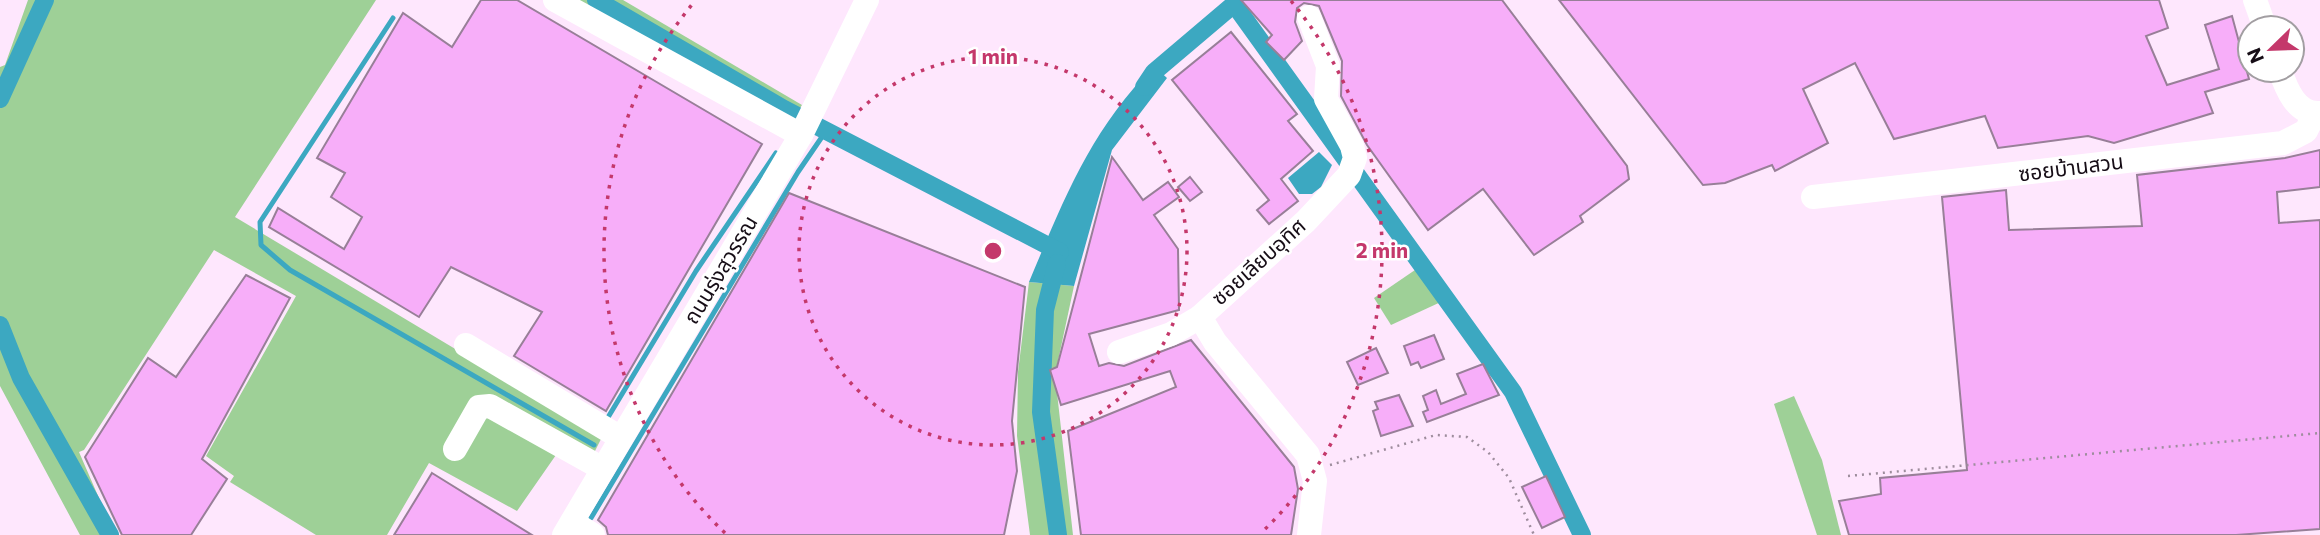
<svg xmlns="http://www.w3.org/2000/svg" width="2320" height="535" font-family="Commissioner,'Noto Sans Thai',sans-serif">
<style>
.green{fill:#9ed097}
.water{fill:#3ca8c1}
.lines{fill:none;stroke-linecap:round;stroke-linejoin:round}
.stream{stroke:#3ca8c1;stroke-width:5}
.canal{stroke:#3ca8c1;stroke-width:18}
.building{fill:#f7aef9;stroke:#987f98;stroke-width:2}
.path{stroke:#9e8d9d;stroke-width:2.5;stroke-dasharray:2 5;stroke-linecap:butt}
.minor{stroke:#fff;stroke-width:24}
.ring{fill:none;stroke:#c4386b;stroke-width:3.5;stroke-dasharray:3.5 7}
.labels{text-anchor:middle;stroke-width:5;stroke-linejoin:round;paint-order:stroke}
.street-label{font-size:21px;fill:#160d16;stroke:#fff}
.centre{fill:#c4386b;stroke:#fff;stroke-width:3.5}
.ring-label{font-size:21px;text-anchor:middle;font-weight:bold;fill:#c4386b;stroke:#fff;stroke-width:5;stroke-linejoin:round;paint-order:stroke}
</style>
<rect width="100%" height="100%" fill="#fee7fd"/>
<g class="green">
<path d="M28,0H376L235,217L602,437L592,457L565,442L517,511L429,463L387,535H316L230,482L234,476L206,456L296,296L214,250L84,450L79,452L115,535H80L0,386V67L5,65Z"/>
<path d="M572,0H623L802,105L791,122Z"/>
<path d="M1415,270L1443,301L1391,325L1374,298Z"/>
<path d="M1029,282L1074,286L1055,375L1073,535H1030L1017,436L1018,372Z"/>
<path d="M1794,396L1822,460L1841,535H1817L1774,404Z"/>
</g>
<g class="water">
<path d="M1154,66L1167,78L1112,150L1074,286L1029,282C1064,199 1090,131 1154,66Z"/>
<path d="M1319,152L1332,165L1321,187L1312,194H1299L1288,178Z"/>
</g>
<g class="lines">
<g class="stream">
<path d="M393,18L260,222L261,245L290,270L594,445"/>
<path d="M607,419L696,271L776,153"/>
<path d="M591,518L798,172L826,131"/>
</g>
<g class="canal">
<path d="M596,0L784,109L1060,252"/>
<path d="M1234,4L1513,392L1582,535"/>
<path d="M1144,87L1154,72L1239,0"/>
<path d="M0,99L45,0"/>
<path d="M1057,263L1045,310L1041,412L1058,535"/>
<path d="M0,325L21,378L110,535"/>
</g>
</g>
<g class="building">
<path d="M481,0H517L762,144L606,411L514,356L542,312L451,267L419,317L269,227L278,208L344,249L362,217L331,197L345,173L317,158L403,13L452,47Z"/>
<path d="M1241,0H1502L1627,166L1629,179L1580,216L1583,222L1534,255L1483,189L1428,230L1367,145L1341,96L1342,61L1319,6L1304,3L1297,8L1295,22L1302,41L1284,60L1266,42L1272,35Z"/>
<path d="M1559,0H2159L2168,28L2146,36L2167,85L2219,69L2205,25L2232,16L2249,79L2205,92L2213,113L2114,143L2088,136L1998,148L1985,116L1894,139L1855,63L1803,89L1828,143L1775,171L1772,165L1725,183L1703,185Z"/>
<path d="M1231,32L1297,114L1288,121L1313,151L1281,179L1298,201L1269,224L1257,210L1269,200L1172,80Z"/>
<path d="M2320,150V187L2277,192L2279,223L2320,220V529L2236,535H1849L1839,501L1881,494L1880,478L1967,470L1942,197L2006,190L2009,230L2142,226L2137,175L2285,158Z"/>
<path d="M1112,157L1143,200L1168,182L1179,197L1154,215L1178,249L1179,310L1089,334L1099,366L1109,363L1124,366L1191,340L1294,467L1298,489L1291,535H1081L1068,431L1176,387L1170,371L1061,405L1050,370L1057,367Z"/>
<path d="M1190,177L1202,192L1190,201L1178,187Z"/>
<path d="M789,193L1025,287L1012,421L1017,471L1004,535H608L606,527L598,520Z"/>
<path d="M246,275L290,298L202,459L227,479L191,535H122L85,457L148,358L176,377Z"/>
<path d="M1434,335L1444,359L1421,368L1418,362L1411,365L1404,346Z"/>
<path d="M1376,348L1388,373L1358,385L1347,362Z"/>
<path d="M1483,364L1499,395L1427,422L1423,412L1428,410L1423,396L1436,390L1441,404L1466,394L1457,374Z"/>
<path d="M1399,395L1413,426L1381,436L1373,411L1378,409L1375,402Z"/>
<path d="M432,473L532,535H394Z"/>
<path d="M1546,476L1565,517L1542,528L1522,487Z"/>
</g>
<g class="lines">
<g class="path">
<path d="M1330,465L1436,435L1467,437L1488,452L1509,478L1534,535"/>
<path d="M1848,476L2320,433"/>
</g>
<g class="minor">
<path d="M555,0L801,135"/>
<path d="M2255,0L2265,28"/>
<path d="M1309,17L1328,66L1326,99L1352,146L1355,158L1349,175L1306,221L1200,317L1215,342L1308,455L1315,481L1309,535"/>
<path d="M2280,70C2286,88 2296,115 2320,113"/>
<path d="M1813,197L2283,143L2306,131L2315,113"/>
<path d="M466,345L621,438"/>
<path d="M1119,352L1171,334L1200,317"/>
<path d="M455,449L479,407L490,406L603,469"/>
<path d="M572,522L593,535"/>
<path d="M564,535L801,135L867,0"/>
</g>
</g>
<g class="ring">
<circle cx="993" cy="251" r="194"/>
<path d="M725 533A389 389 0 0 1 695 1M1291 1A389 389 0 0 1 1261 533"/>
</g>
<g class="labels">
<g class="street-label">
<text transform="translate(2071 168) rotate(-7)" y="7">ซอยบ้านสวน</text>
<text transform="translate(1259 262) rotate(-42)" y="7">ซอยเลียบอุทิศ</text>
<text transform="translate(721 270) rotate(-59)" y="7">ถนนรุ่งสุวรรณ</text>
</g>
</g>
<circle cx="993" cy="251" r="10" class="centre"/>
<g class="ring-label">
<text x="993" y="64">1 min</text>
<text x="1382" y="258">2 min</text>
</g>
<g transform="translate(2271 49) rotate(247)"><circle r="33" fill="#ffffff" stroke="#a29ea2" stroke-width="2"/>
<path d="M0-5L12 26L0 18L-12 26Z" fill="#c4386b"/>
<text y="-10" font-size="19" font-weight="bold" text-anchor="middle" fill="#160d16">N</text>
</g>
</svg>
